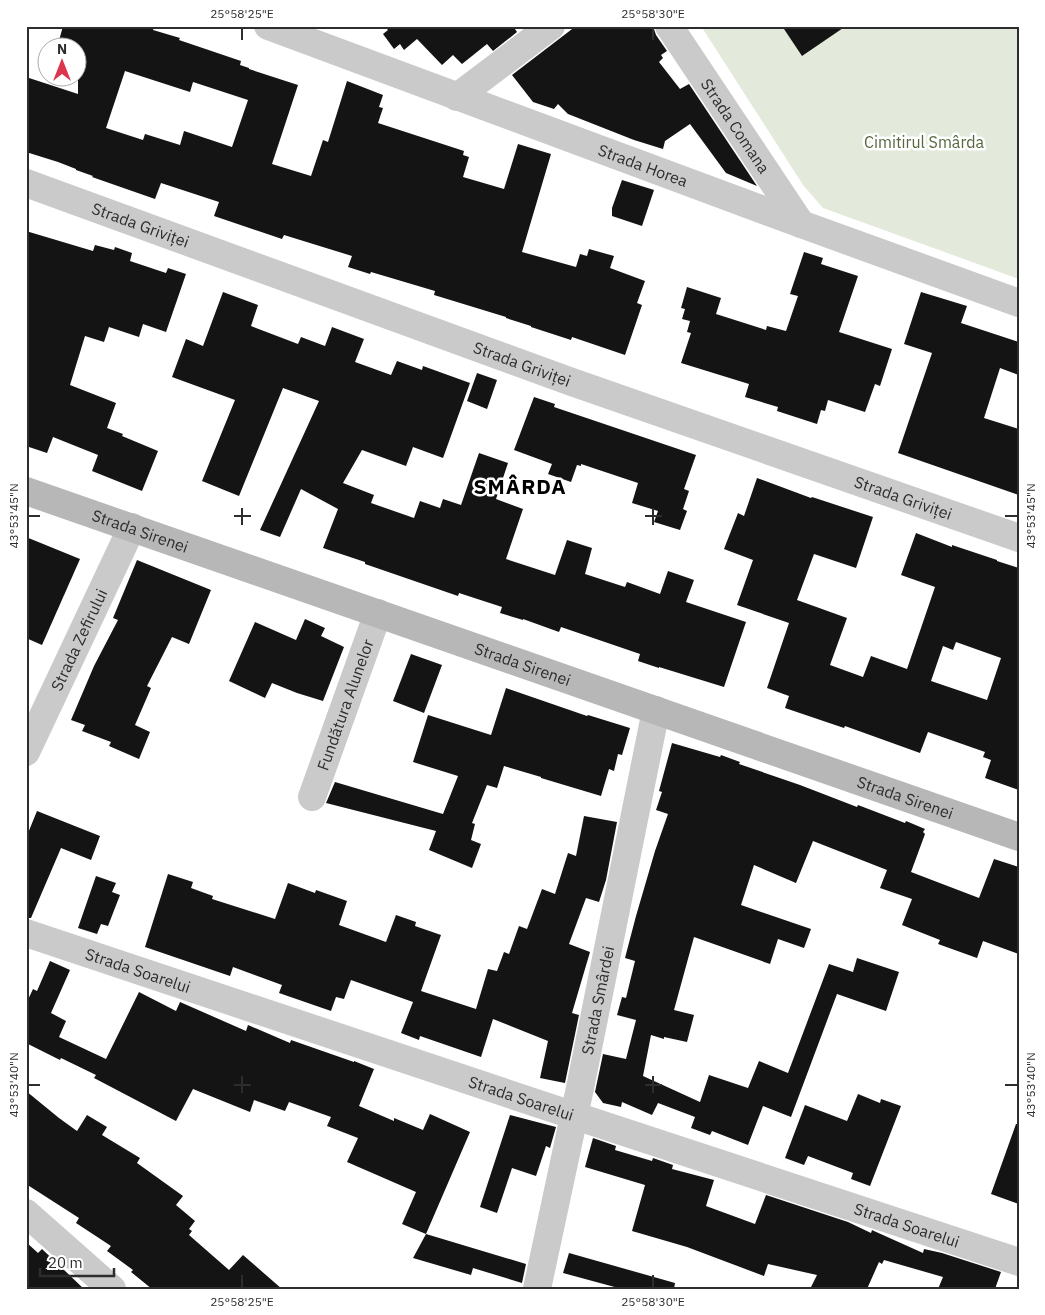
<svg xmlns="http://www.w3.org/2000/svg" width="1045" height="1315" font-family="'IBM Plex Sans',sans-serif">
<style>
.green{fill:#e4eadb}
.building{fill:#141414;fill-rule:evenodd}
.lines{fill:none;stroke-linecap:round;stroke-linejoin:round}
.street{stroke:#cacaca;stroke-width:28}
.secondary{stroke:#b7b7b7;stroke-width:28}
.ticks{fill:none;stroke:#2d2d2d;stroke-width:2}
.labels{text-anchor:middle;stroke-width:5;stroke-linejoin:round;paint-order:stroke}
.street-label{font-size:16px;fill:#2d2d2d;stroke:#fff}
.park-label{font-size:16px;fill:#53663c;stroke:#fff}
.district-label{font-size:21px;font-weight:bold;letter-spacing:1px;fill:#000;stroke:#fff}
.neatline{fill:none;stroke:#2d2d2d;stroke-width:2}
.ticks-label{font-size:12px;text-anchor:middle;fill:#2d2d2d}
</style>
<rect width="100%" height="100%" fill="#fff"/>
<path class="green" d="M701,26H1019V279L823,208L803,185Z"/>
<g class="building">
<path d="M63,26H154L153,30L180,38L179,40L241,61L240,65L249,68V69L298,85L272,164L311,176L323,140L328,142L347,81L383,95L379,107L383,108L378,123L464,151L463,155L469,157L463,177L504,189L518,144L551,154L522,252L576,267L580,254L587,256L589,249L614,256L610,268L645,281L637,303L642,305L625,355L572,337L571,340L531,327V326L506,318V317L434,295L435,291L371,272L370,274L348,267L352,256L284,235L282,239L214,216L219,202L161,183L155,199L92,177L93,176L76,170V169L58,162L26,152V77L78,94V48H57ZM125,71L190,92L193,82L248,100L232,147L184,131L180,145L145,134L143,140L106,128Z"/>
<path d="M384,26H513L517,32L493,51L487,44L462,64L453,55L442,65L417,39L404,50L400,44L394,49L383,34L388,30Z"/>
<path d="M576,26H653L656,35L667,51L661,55L663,58L659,62L680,89L689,84L757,186L726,173L690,124L665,141L663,149L634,140L568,114L558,104L554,109L533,102L512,75Z"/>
<path d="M782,26H846L802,56Z"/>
<path d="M622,180L654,190L642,226L612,216V208Z"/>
<path d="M26,231L93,251L95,245L114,250L115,247L132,253L130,261L166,273L168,268L186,274L166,332L143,324L139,337L109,327L104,342L85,336L70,385L116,403L107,428L123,434L122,436L158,451L142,491L92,471L98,455L53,437L47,453L26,446Z"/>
<path d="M804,252L823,258L821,264L858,276L839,332L892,349L880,386L875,384L865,412L828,400L825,411L821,410L817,424L777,411L778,407L745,397L749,384L681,363L691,333L687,332L690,321L682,319L685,309L681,308L687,287L721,298L716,314L766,330L767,326L786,331L798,296L790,294Z"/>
<path d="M223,292L258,305L251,326L298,344L301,337L325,346L332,327L364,339L355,362L391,375L397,361L422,370L423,366L470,383L443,458L413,447L406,466L362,450L343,483L374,495L371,503L414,518L420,501L440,508L443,499L461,505L479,453L508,463L496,499L523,509L506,559L555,575L567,540L592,548L585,574L625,587L627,582L660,594L668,571L694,580L686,602L746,622L724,687L659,667V668L638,661L640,654L561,627L559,632L523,619V620L500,613L502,607L459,593L458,596L365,564V562L323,548L338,509L301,489L280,537L260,530L319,401L283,388L239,496L202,481L235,400L172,377L186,339L203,346Z"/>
<path d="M921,292L967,306L961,323L1019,342V375L1000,368L984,418L1019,429V495L898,453L932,353L904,344Z"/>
<path d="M477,373L497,380L487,409L467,401Z"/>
<path d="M534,397L555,404L554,407L696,455L684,489L689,491L683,509L687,511L680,530L654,522L658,511L632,503L638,483L581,464V466L577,465L571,482L548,474L552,464L514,450Z"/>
<path d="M757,478L811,498L812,497L873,517L856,568L814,554L797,600L847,618L830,665L863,677L871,656L907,669L935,587L901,575L916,533L952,547V545L997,560V561L1019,568V790L985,778L991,760L983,757L985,752L928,732L920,753L845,726L844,728L785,708L789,696L767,688L789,623L737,605L753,560L724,549L738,513L744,516ZM956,642L1001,658L987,700L931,681L943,646L953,650Z"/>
<path d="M26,537L80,559L42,645L26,638Z"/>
<path d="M137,560L211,590L189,644L172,637L147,686L151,688L135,725L150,732L139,759L109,746L111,742L82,731L85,725L71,720L94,666L118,620L113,618Z"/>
<path d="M305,619L325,628L321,636L344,647L323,701L297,693L272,683L265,698L229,681L255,622L296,640Z"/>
<path d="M411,654L442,665L424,713L393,701Z"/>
<path d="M506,688L587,716L588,715L630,728L622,755L618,754L614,771L609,769L601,796L541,778V777L504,766L497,788L487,785L472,823L475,824L471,840L481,844L472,868L429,850L436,831L326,803L335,782L443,814L458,776L413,762L428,715L491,735Z"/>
<path d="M672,743L720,757L721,755L740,762L739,764L800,785L857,807L858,805L905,823L906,821L925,829L923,832L925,834L911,872L979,898L994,859L1019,867V954L983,941L977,958L938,944L940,940L902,925L912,899L880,888L887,870L813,841L796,883L754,865L741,905L811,929L804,948L778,939L770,964L694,937L674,1010L694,1015L687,1042L664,1037V1039L651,1035L643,1076L700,1102L709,1075L748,1088L759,1061L788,1073L829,964L853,972L857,958L899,972L886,1011L837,994L791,1117L763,1106L748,1145L712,1131L710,1135L691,1128L695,1117L658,1103L652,1115L622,1102L621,1107L603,1103L595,1092L603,1054L626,1059L636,1020L617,1015L622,997L626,998L635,961L625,958L636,916L655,851L668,814L656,810L662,792L659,791Z"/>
<path d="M37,811L100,836L91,860L61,848L31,918H26V838Z"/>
<path d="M584,816L617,822L606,880L599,902L586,898L569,944L590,952L572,1013L579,1015L565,1083L540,1078L548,1041L493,1019L481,1057L420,1036L419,1040L401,1033L413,1002L351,980L344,999L336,997L331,1011L279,993L282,985L233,967L230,976L145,947L168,874L193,882L191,888L213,896L212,899L275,919L288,883L315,893L316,890L347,901L339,925L386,942L396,915L416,922L415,926L441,935L421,991L476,1009L488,969L497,971L504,952L509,954L519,926L527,929L542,889L555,894L568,853L576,856Z"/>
<path d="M96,876L116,883L112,892L120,895L108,926L101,924L97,934L78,928Z"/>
<path d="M50,961L70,970L51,1013L66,1021L59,1037L106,1059L139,992L176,1011L180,1002L246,1031L248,1025L290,1043L291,1040L354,1062V1061L374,1069L359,1106L394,1121V1118L423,1130L430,1114L470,1132L426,1234L402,1224L416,1192L347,1162L358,1138L327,1126L331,1117L289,1102L285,1111L254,1100L250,1112L193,1089L176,1121L94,1078L96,1075L61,1058L60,1060L26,1043V1004L33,989L37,991Z"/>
<path d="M26,1091L59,1118L77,1131L87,1115L107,1127L102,1135L140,1158L137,1163L183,1196L176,1205L195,1221L189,1229L192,1231L189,1235L229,1270L243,1255L282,1289H152L131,1272L133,1270L107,1251L111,1246L76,1223L79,1218L26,1184Z"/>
<path d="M858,1094L880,1103L881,1099L901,1106L870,1186L851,1179L853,1173L808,1156L804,1165L785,1158L805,1105L847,1121Z"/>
<path d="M510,1115L556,1127L550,1148L546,1146L536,1176L512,1168L497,1213L480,1207Z"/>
<path d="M1016,1124H1019V1204L991,1194Z"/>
<path d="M593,1138L616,1146L615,1150L652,1161L653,1158L673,1165L672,1169L714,1180L706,1206L755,1224L766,1195L848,1222L871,1233L872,1230L874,1231L923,1253L924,1249L942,1253L1001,1272L995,1289H938L943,1277L884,1260L882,1264L879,1262L867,1289H810L817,1275L768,1264L764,1276L687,1247L632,1231L645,1185L585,1167Z"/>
<path d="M426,1234L526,1264L522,1283L473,1268L471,1275L413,1258Z"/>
<path d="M26,1242L38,1253L42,1249L84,1289H26Z"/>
<path d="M569,1253L675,1283L674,1289H622L563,1273Z"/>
</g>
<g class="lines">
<g class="street">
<path id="s1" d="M268,26L801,224L1019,303"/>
<path id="s2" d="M669,26L801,224"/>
<path d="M457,97L551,26"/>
<path id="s3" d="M26,183L569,381L1019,538"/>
<path id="s4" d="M26,752L132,527"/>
<path id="s5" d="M312,797L378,613"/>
<path id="s6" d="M26,933L545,1106L1019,1262"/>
<path d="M26,1213L112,1289"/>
<path id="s7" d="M537,1289L580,1088L656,710"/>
</g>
<path class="secondary" id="s8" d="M26,491L1019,837"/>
</g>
<path class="ticks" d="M242,28V40M653,28V40M242,508V525M653,508V525M28,516H40M234,516H251M645,516H662M1005,516H1018M242,1076V1093M653,1076V1093M28,1085H40M234,1085H251M645,1085H662M1005,1085H1018M242,1275V1288M653,1275V1288"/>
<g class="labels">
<g class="street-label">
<text dy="6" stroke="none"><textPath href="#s2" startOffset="120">Strada Comana</textPath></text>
<text dy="6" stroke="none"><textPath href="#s1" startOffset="400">Strada Horea</textPath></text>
<text dy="6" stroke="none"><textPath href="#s3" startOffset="122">Strada Griviței</textPath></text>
<text dy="6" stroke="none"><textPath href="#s3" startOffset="528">Strada Griviței</textPath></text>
<text dy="6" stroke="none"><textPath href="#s3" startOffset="932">Strada Griviței</textPath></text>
<text dy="6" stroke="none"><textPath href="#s8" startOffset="121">Strada Sirenei</textPath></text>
<text dy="6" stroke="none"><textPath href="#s4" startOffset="124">Strada Zefirului</textPath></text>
<text dy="6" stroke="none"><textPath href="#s8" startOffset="526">Strada Sirenei</textPath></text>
<text dy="6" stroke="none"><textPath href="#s5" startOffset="98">Fundătura Alunelor</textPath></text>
<text dy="6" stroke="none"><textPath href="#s8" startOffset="931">Strada Sirenei</textPath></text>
<text dy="6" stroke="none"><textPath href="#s6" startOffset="118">Strada Soarelui</textPath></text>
<text dy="6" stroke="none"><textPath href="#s7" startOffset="295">Strada Smârdei</textPath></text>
<text dy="6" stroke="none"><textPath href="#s6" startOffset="522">Strada Soarelui</textPath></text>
<text dy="6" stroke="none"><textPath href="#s6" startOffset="928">Strada Soarelui</textPath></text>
</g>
<g class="park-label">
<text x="924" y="148">Cimitirul Smârda</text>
</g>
<g class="district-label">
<text x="520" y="494">SMÂRDA</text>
</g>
</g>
<rect width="1045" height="1315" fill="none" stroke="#ffffff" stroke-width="55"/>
<g transform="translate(62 62)"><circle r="24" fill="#ffffff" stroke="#ababab"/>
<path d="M0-4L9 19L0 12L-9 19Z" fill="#dc364f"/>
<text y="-8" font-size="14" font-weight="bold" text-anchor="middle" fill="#2d2d2d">N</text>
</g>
<path d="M40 1268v8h74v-8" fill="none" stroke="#2d2d2d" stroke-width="2.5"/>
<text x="48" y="1268" font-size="15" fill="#2d2d2d" stroke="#ffffff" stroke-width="4" paint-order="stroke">20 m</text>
<rect x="28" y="28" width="990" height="1260" class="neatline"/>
<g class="ticks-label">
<text x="242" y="18">25°58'25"E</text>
<text x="653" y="18">25°58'30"E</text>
<text transform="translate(14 516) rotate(-90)" y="4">43°53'45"N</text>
<text transform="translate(1031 516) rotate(-90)" y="4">43°53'45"N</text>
<text transform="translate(14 1085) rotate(-90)" y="4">43°53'40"N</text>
<text transform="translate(1031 1085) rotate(-90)" y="4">43°53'40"N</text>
<text x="242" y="1306">25°58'25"E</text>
<text x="653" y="1306">25°58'30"E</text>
</g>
</svg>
